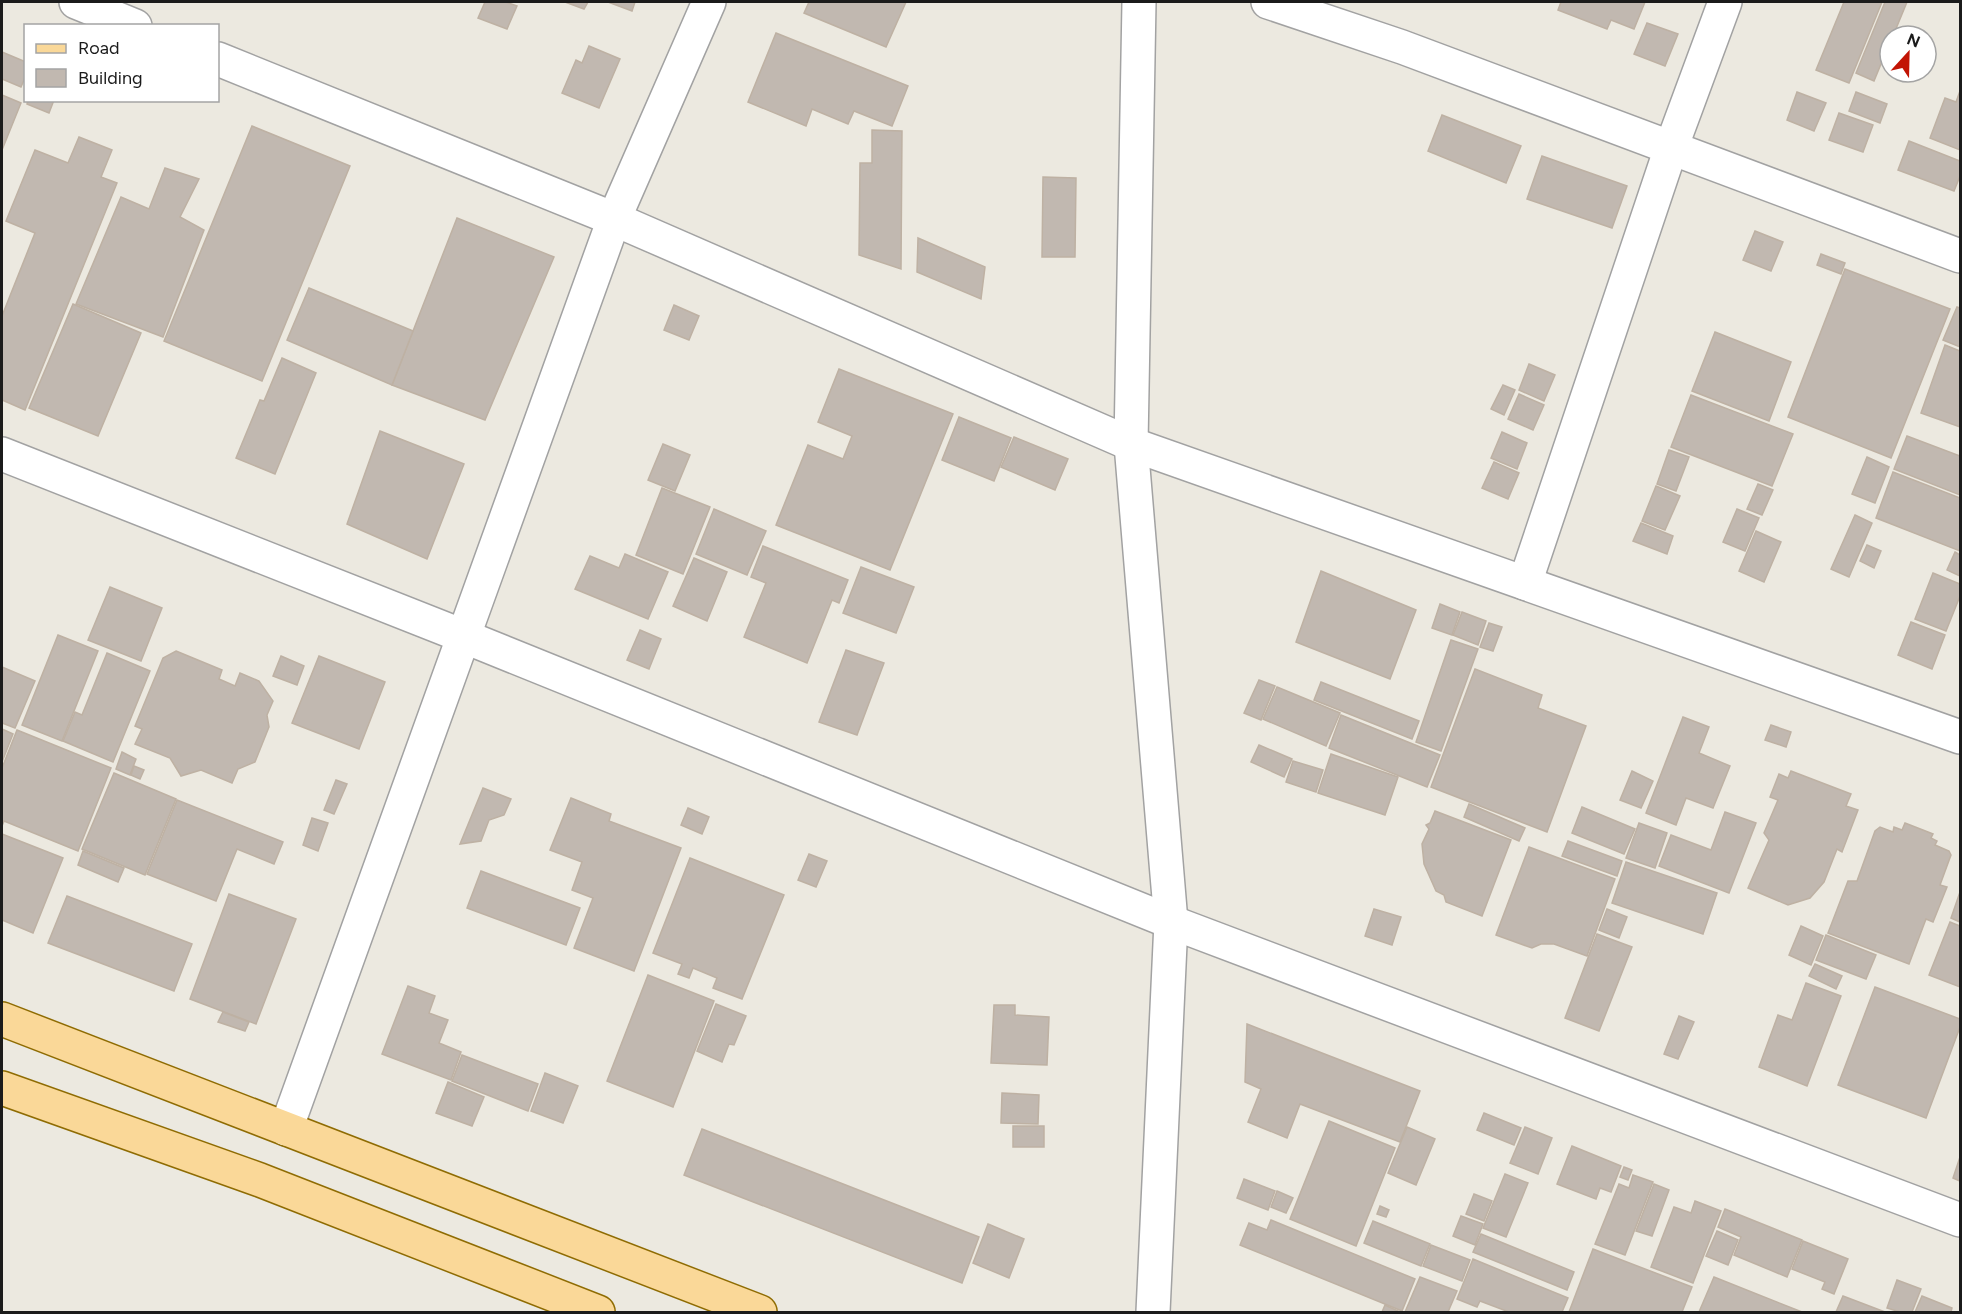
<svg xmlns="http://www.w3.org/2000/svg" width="1962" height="1314" font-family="Figtree,sans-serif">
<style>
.building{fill:#c1b8b0;stroke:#beb1a3;stroke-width:1.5}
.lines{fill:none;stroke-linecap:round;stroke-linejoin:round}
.minor-casing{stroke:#a2a2a2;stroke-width:36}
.major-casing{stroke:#8f6c03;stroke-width:36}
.minor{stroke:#fff;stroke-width:33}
.major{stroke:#fad898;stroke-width:33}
</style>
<rect width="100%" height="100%" fill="#ece9e0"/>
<g class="building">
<path d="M485,2H506L517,6L507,29L478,18Z"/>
<path d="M565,2H588L584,9Z"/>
<path d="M608,2H635L632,11Z"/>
<path d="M809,2H906L886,47L804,13Z"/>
<path d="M1561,2H1645L1634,29L1611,20L1607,29L1558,10Z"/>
<path d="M1844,2H1882L1849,83L1816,70Z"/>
<path d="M1885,2H1907L1893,36H1890V42L1874,81L1856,73Z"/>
<path d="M1647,23L1678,34L1665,66L1634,54Z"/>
<path d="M776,33L908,86L892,126L854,111L848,124L812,109L806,126L748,102Z"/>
<path d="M589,46L620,59L599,108L562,93L576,60L582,63Z"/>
<path d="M2,52L26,62V75L21,87L2,79Z"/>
<path d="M1960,91V150L1930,138L1945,98L1956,102Z"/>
<path d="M1797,92L1826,103L1814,131L1787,120Z"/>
<path d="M1856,92L1887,104L1880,123L1849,111Z"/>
<path d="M2,95L21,103L2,150Z"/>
<path d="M28,100H54L49,113L27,104Z"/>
<path d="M1839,113L1873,125L1863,152L1829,140Z"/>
<path d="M1442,115L1521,146L1506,183L1428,151Z"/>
<path d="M252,126L350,166L262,381L164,341Z"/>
<path d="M872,130L902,131L901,269L859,255L860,163H872Z"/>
<path d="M79,137L112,150L101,177L117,183L25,410L2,400V316L35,233L6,221L35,150L68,163Z"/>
<path d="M1909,141L1960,161V176L1954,191L1898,170Z"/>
<path d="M1542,156L1627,186L1612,228L1527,199Z"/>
<path d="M165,168L199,179L180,217L204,230L163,337L76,304L121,197L149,209Z"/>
<path d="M1043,177L1076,178L1075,257H1042Z"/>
<path d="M457,218L554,257L485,420L392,385Z"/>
<path d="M1755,231L1783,242L1771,271L1743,260Z"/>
<path d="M918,238L985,267L981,299L917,272Z"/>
<path d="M1821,254L1845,263L1841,274L1817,265Z"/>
<path d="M1845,269L1950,309L1891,458L1788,417Z"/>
<path d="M309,288L413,331L392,385L287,340Z"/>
<path d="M73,304L141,333L98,436L29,408Z"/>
<path d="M674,305L699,316L689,340L664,330Z"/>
<path d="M1957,307L1960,308V347L1943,340Z"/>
<path d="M1715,332L1791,362L1769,421L1692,391Z"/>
<path d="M1945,345L1960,351V427L1921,413Z"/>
<path d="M282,358L316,373L275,474L236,458L260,400L264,401Z"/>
<path d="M1529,364L1555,375L1544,401L1519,390Z"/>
<path d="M839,369L953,414L890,570L776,525L808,445L843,459L852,436L818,422Z"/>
<path d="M1503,385L1515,390L1504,415L1491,409Z"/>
<path d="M1519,394L1544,405L1533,430L1508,419Z"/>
<path d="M1691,395L1793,434L1772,486L1671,447Z"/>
<path d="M959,417L1011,438L994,481L942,460Z"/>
<path d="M380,431L464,464L427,559L347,524Z"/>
<path d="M1502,432L1527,443L1517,469L1491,458Z"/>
<path d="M1907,436L1960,456V495L1894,469Z"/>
<path d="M1014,437L1068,459L1055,490L1001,467Z"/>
<path d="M663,444L690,455L675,491L648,480Z"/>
<path d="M1669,450L1689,457L1676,491L1657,484Z"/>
<path d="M1867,457L1889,467L1875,503L1852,494Z"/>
<path d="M1494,462L1519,473L1508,499L1482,488Z"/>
<path d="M1893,472L1960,498V551L1876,518Z"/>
<path d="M1758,484L1773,490L1762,515L1747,509Z"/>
<path d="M1656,486L1680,496L1665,530L1642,521Z"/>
<path d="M662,488L710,507L683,574L636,555Z"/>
<path d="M714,509L766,531L747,575L696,554Z"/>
<path d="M1737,509L1759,518L1745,551L1723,542Z"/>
<path d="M1855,515L1872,523L1849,577L1831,569Z"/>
<path d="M1641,523L1673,536L1667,554L1633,541Z"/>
<path d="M1756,531L1781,542L1764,582L1739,571Z"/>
<path d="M1867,545L1881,551L1874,568L1860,561Z"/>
<path d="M763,546L848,580L839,603L832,600L807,663L744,637L766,583L751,577Z"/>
<path d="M1955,552L1960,555V576L1947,570Z"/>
<path d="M625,554L668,572L648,619L575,589L590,556L619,568Z"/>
<path d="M694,558L727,572L707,621L673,606Z"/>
<path d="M861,567L914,587L896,633L843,613Z"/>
<path d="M1321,571L1416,610L1390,679L1296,642Z"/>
<path d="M1933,573L1960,584V596L1946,631L1915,619Z"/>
<path d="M110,587L162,608L141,661L88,640Z"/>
<path d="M1440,604L1460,612L1452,635L1432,628Z"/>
<path d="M1462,612L1486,621L1478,645L1453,635Z"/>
<path d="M1911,622L1945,635L1932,669L1898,655Z"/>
<path d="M1489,623L1502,627L1493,651L1480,647Z"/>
<path d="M640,630L661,639L649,669L627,660Z"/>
<path d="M58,635L98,651L62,741L22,725Z"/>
<path d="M1451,640L1478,649L1441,751L1416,742Z"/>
<path d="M846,650L884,663L857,735L819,722Z"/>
<path d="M176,651L222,670L219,679L235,686L240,673L259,681L273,701L267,715L269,727L255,762L238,769L232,783L201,770L181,776L170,758L135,744L142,729L135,726L163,658Z"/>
<path d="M107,653L150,671L113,762L63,741L75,712L82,715Z"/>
<path d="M281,656L304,666L297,685L273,676Z"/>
<path d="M319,656L385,682L359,749L292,723Z"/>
<path d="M2,667L35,681L15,728L2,723Z"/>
<path d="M1475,669L1542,695L1538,708L1586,726L1547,832L1431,787Z"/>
<path d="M1259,680L1275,686L1261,720L1244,713Z"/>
<path d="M1321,682L1419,721L1412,739L1314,700Z"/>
<path d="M1277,687L1340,713L1326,746L1263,719Z"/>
<path d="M1341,715L1440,755L1427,787L1329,748Z"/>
<path d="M1683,717L1709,727L1699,753L1730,766L1713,808L1686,798L1676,825L1646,813Z"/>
<path d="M1771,725L1791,732L1786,747L1765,740Z"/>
<path d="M2,729L13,734L2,762Z"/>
<path d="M17,730L111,768L78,851L4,821L2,826V768Z"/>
<path d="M1259,745L1292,759L1284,777L1251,762Z"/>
<path d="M122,752L136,759L130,775L116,769Z"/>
<path d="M1331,754L1398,777L1385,815L1318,793Z"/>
<path d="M1293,761L1323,770L1316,792L1286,782Z"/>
<path d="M134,766L144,770L140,779L131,775Z"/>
<path d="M1632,771L1653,781L1641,808L1620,800Z"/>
<path d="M1791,771L1851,794L1846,806L1858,810L1842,852L1837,849L1824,882L1810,898L1788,905L1748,888L1769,840L1764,833L1778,800L1770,797L1779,774L1788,778Z"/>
<path d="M114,773L176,799L145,875L82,849Z"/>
<path d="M336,780L347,784L334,814L324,810Z"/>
<path d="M483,788L511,799L504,815L489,820L481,841L460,844Z"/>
<path d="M571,798L611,814L609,821L681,848L634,971L574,948L593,898L572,890L582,862L550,850Z"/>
<path d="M177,800L283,842L274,864L237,849L216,901L147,874Z"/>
<path d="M1469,804L1525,828L1519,841L1464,817Z"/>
<path d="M1582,807L1635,829L1624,854L1572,833Z"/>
<path d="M688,808L709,817L702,834L681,825Z"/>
<path d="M1435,811L1511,840L1482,916L1446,902L1444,895L1436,891L1424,864L1422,844L1429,829L1426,825L1430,823Z"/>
<path d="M1725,812L1756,823L1729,893L1659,866L1671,835L1711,850Z"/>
<path d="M312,818L328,823L318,851L303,845Z"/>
<path d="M1639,823L1667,833L1655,868L1626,858Z"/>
<path d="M1905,823L1933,834L1931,838L1937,841L1935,845L1949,851L1951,855L1940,885L1947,887L1933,922L1926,919L1909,964L1828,933L1848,881H1857L1875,831L1880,827L1893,832L1894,827L1902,830Z"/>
<path d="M2,834L63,858L33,933L2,920Z"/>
<path d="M1568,841L1622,861L1617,876L1562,856Z"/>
<path d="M1529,847L1615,879L1587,956L1554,944H1541L1532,948L1496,935Z"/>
<path d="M83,851L124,868L118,882L78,865Z"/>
<path d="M809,854L827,861L816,887L798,880Z"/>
<path d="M690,858L784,895L742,999L713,988L717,978L693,968L689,978L678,974L682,964L653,953Z"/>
<path d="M1626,862L1717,893L1703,934L1612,903Z"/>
<path d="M481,871L580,908L566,945L467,908Z"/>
<path d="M1960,892V922L1951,918Z"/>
<path d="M229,894L296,919L256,1024L190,999Z"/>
<path d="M67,896L192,944L174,991L48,943Z"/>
<path d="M1374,909L1401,917L1392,945L1365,936Z"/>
<path d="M1607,909L1627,917L1619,938L1599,930Z"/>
<path d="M1950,922L1960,926V987L1929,975Z"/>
<path d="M1801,926L1823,936L1811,965L1789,955Z"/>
<path d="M1597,934L1632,947L1599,1031L1565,1018Z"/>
<path d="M1826,935L1876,955L1866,979L1816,960Z"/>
<path d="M1815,964L1842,976L1836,989L1809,976Z"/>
<path d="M648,975L714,1001L673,1107L607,1081Z"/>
<path d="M1806,983L1841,996L1807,1086L1759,1067L1778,1015L1792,1020Z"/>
<path d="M408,986L435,996L429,1013L448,1020L439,1043L461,1052L451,1080L382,1054Z"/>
<path d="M1875,987L1960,1019V1027L1926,1118L1838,1085Z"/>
<path d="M716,1004L746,1016L734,1045L729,1044L722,1062L697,1051Z"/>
<path d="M994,1005H1015V1015L1049,1017L1047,1065L991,1063Z"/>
<path d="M223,1012L249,1022L245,1031L218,1022Z"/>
<path d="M1679,1016L1694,1022L1678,1059L1664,1054Z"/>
<path d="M1247,1024L1420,1091L1400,1142L1300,1104L1287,1138L1248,1122L1261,1089L1245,1082Z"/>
<path d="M462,1055L538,1084L528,1111L452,1081Z"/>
<path d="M545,1073L578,1086L563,1123L531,1111Z"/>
<path d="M448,1082L484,1097L472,1126L436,1113Z"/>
<path d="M1002,1093L1039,1095L1038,1124L1001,1123Z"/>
<path d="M1484,1113L1521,1128L1514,1145L1477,1130Z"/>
<path d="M1329,1121L1395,1148L1356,1246L1290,1219Z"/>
<rect x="1013" y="1126" width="31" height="21"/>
<path d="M1407,1127L1435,1139L1416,1185L1388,1173Z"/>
<path d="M1525,1127L1552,1138L1538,1174L1510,1163Z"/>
<path d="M702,1129L979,1237L962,1283L684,1175Z"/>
<path d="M1572,1146L1621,1166L1611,1192L1600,1188L1596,1199L1557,1184Z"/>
<path d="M1960,1157V1181L1953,1178Z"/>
<path d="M1624,1167L1632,1170L1628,1180L1620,1177Z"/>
<path d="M1505,1174L1528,1183L1506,1237L1483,1228Z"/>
<path d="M1633,1175L1653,1182L1625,1255L1595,1244L1619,1184L1629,1188Z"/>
<path d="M1244,1179L1275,1191L1268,1210L1237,1198Z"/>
<path d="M1654,1184L1669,1190L1652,1236L1636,1231Z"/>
<path d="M1277,1191L1293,1198L1286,1213L1271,1207Z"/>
<path d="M1474,1194L1492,1201L1484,1221L1466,1214Z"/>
<path d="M1695,1201L1721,1211L1693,1283L1651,1267L1674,1207L1691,1213Z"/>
<path d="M1380,1206L1389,1210L1386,1217L1377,1214Z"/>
<path d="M1725,1209L1802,1240L1787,1277L1734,1255L1741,1237L1718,1227Z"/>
<path d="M1461,1216L1483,1224L1475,1245L1453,1236Z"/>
<path d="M1271,1220L1415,1279L1402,1311L1240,1245L1249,1223L1267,1230Z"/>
<path d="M1373,1221L1430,1244L1421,1266L1364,1243Z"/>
<path d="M988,1224L1024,1239L1009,1278L973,1263Z"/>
<path d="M1717,1231L1738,1240L1728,1265L1706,1256Z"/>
<path d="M1481,1234L1574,1272L1567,1290L1473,1252Z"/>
<path d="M1803,1241L1848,1259L1834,1294L1822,1289L1825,1282L1792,1269Z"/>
<path d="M1431,1245L1470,1260L1462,1281L1423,1266Z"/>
<path d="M1593,1249L1692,1287L1682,1312H1569Z"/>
<path d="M1473,1259L1568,1298L1562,1312H1509L1480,1301L1477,1307L1457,1299Z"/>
<path d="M1420,1277L1457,1291L1448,1312H1405Z"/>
<path d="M1714,1277L1802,1312H1699Z"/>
<path d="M1897,1280L1921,1289L1912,1312H1900L1887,1308Z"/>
<path d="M1843,1296L1885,1312H1836Z"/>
<path d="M1922,1296L1952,1308L1951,1312H1915Z"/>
<path d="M1385,1305L1398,1311L1397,1312H1382Z"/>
</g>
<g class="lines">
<defs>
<g id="minor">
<path d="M76,2L135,26"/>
<path d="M1139,2L1131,444L1171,922L1153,1312"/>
<path d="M1268,2L1402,47L1960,256"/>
<path d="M218,59L614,219L1131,444L1960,737"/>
<path d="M2,454L463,636L1171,922L1960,1220"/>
<path d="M1525,583L1671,148L1725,2"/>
<path d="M286,1129L614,219L709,2"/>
</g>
<g id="major">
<path d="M2,1019L760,1312"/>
<path d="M2,1088L260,1180L598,1312"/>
</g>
</defs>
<use href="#minor" class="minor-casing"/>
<use href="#major" class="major-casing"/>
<use href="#minor" class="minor"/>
<use href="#major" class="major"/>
</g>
<rect width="1962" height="1314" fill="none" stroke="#1b1b1b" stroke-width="6"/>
<rect x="24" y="24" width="195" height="78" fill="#ffffff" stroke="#a4a4a4" stroke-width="1.5"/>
<rect x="36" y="44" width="30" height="9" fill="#fad898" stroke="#a4a4a4" stroke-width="1.5"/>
<text x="78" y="54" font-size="18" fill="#1b1b1b">Road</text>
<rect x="36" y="69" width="30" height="18" fill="#c1b8b0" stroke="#a4a4a4" stroke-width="1.5"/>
<text x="78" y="84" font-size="18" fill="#1b1b1b">Building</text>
<g transform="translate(1908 54) rotate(22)"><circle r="28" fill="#ffffff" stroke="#a4a4a4" stroke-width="1.5"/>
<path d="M0-4.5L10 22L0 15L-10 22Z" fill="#c21404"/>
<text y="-9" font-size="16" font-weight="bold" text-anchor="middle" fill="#1b1b1b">N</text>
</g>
</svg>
